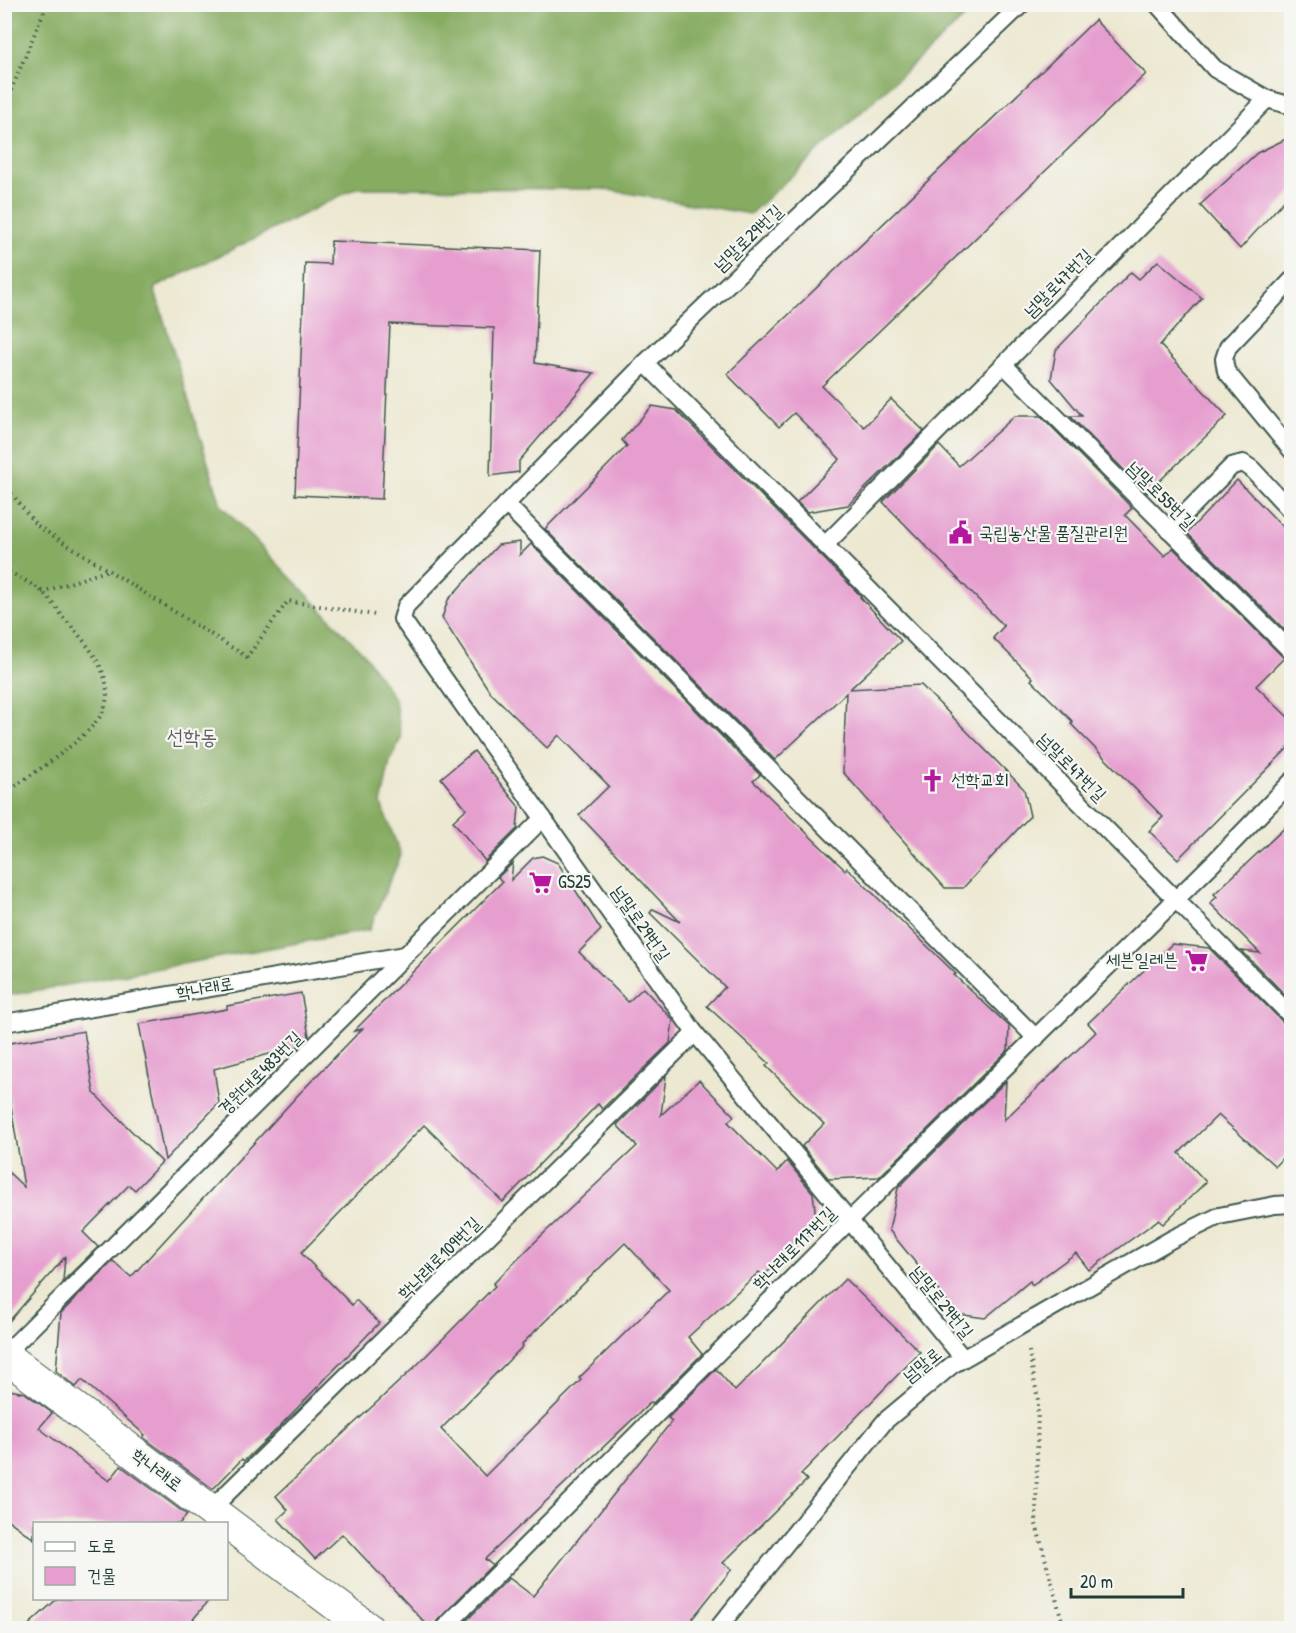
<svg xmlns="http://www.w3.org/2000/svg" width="1296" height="1633" font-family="'Patrick Hand','Poor Story',sans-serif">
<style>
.forest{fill:#86ac62;stroke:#52744b;stroke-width:1.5}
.building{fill:#e69ecf;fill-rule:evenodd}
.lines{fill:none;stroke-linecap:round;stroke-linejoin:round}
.lane-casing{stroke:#3e574c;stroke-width:20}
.street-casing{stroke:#3e574c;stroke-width:34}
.path{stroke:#3e574c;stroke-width:4;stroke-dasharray:1.5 4.5;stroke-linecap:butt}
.lane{stroke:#fff;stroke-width:16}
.street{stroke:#fff;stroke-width:32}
.labels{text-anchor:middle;stroke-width:4.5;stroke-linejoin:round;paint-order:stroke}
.street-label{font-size:18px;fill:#1f3d34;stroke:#f6f6f2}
.poi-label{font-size:18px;fill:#1f3d34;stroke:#f6f6f2;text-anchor:start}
.quarter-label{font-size:21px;fill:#655f6a;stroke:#f6f6f2}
</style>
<rect width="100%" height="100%" fill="#f6f6f2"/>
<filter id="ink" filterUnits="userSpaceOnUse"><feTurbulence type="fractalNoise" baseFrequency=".0167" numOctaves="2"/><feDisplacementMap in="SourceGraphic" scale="12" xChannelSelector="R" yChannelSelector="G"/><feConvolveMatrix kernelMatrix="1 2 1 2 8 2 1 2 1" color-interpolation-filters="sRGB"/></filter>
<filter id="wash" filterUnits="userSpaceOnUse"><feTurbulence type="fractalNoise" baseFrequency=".008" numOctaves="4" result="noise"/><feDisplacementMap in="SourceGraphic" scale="24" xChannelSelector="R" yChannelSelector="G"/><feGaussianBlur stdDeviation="1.35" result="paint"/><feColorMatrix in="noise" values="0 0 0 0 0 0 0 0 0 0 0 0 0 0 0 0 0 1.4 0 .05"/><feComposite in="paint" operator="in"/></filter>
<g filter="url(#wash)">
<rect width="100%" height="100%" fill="#ece8d1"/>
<path class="forest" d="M5,4L978,5L750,214L603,189L356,188L154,288L221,505L364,654L395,700L401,738L390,761L381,804L401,855L369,930L5,996Z"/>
<g id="blocks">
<g class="building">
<path d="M1095,20L1146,74L822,386L864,427L891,399L924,431L848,505L807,512L797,502L840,459L794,413L779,427L727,374Z"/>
<path d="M1292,136V192L1240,249L1200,205L1257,153Z"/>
<path d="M331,241L540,250L535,363L594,373L519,461V472L490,476L494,328L390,324L382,499L295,495L305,263L330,264Z"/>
<path d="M1158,261L1202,298L1160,345L1227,416L1147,493L1070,416H1082L1051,379L1056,350L1131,272L1139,279Z"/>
<path d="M652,406L676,410L861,596L860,597L901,641L850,689L921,685L1024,789L1030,816L963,888H945L843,772L846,693L775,760L545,529L627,446L622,440Z"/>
<path d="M1015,416H1041L1132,508L1125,515L1165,556L1173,548L1284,658L1256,686L1292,721V744L1178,859L1149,831L1163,817L1071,724L1073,722L1031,680L1033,678L993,638L1004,626L883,502L939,445L959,466Z"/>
<path d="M1237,480L1292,536V637L1187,533Z"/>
<path d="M520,542V555L531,544L760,775L753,781L845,870L847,868L956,974L954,975L1009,1026L1008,1050L879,1177L829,1179L802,1146L824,1124L766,1066L769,1063L707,1006L725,987L650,913L653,909L680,922L579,815L609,786L559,735L547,748L490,692L442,618L448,600L498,545Z"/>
<path d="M474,751L519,807L517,829L485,861L453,821L466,809L441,778Z"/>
<path d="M1292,821V1002L1242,951L1260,953L1210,903L1217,897L1214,894Z"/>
<path d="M542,856L558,863L601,930L579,952L628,1002L643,988L673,1020L670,1043L602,1109L598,1104L503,1202L424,1125L301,1253L352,1305L356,1300L379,1323L278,1428L244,1461L242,1459L213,1489L143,1437L145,1435L82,1380L76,1387L56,1371L61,1313L113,1261L131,1277L297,1096L362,1029L354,1031L502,882L498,877L513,863L511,880L533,858Z"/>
<path d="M1172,944L1209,948L1285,1024L1292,1027V1148L1275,1166L1218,1115L1179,1153L1206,1182L1163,1224L1158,1220L1089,1270L1076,1253L1032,1285L1030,1281L985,1318L957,1314L889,1230L898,1188L1006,1081L1004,1120L1096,1032L1088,1023Z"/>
<path d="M301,993L309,1036L299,1046L214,1069L219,1103L165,1160L139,1024L227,1009V1006Z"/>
<path d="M84,1031L94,1093L162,1162L135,1190L129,1185L83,1232L98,1247L63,1281L65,1257L4,1327V1168L24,1187L4,1063V1044Z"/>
<path d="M666,1076L661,1115L699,1080L734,1116L728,1122L777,1172L787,1161L813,1193L817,1227L763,1276L759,1272L688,1337L702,1354L653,1403L651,1402L485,1559L492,1565L437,1621L434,1629H431L342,1534L315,1559L278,1519L288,1510L276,1496L418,1364L495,1286L493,1284L540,1237L637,1146L617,1125ZM625,1243L669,1290L579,1378L581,1380L485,1476L441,1429L523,1346L522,1344Z"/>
<path d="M845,1279L920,1352L801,1474L807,1480L723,1563L732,1569L684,1629H458L509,1578L533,1596L672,1421L668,1418L716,1369L735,1391Z"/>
<path d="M4,1389L25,1393L52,1413L39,1428L109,1481L121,1466L187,1515L179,1524H34V1539L4,1517Z"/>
<path d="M57,1599H210L185,1629H24Z"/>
</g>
</g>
</g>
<g filter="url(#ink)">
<use href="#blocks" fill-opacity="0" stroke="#3e574c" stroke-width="1.5"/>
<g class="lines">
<defs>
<g id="lane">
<path d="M1157,4L1215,69L1267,99L1292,106"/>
<path d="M1292,280L1228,347L1224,359L1226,371L1292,451"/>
<path d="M645,363L1292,1017"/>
<path d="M1004,365L1292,652"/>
<path d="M506,504L1036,1038"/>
<path d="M1169,530L1232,466L1243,463L1252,469L1292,512"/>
<path d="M825,545L1267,99"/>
<path d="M4,1023L405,955"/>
<path d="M4,1355L543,818"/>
<path d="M963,1358L695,1033L402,619L406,606L645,363L1022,4"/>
<path d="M210,1510L695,1033"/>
<path d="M444,1628L850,1220L1214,862L1292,781"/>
<path d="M718,1628L885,1421L952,1365L1172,1239L1219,1216L1275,1205L1292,1204"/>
</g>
<path id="street" d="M4,1355L367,1628"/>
</defs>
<use href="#lane" class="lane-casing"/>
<use href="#street" class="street-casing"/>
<g class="path">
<path d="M4,107L47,4"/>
<path d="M4,484L36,525L247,657L288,601L375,615"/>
<path d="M4,569C16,576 29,582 40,590C49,597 57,609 64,618C86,643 121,680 101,715C86,740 29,776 4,794"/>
<path d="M42,592L109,570"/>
<path d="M1029,1351L1038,1400L1036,1524L1064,1628"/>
</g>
<use href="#lane" class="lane"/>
<use href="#street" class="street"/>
</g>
</g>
<defs>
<symbol id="civic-bare" viewBox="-9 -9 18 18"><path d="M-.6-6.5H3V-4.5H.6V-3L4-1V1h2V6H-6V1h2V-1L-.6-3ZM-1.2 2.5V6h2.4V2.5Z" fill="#b5179e" stroke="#f6f6f2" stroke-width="2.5" paint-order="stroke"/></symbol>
<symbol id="church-bare" viewBox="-9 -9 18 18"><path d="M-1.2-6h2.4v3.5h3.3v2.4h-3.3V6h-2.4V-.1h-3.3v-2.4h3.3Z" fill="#b5179e" stroke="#f6f6f2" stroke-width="2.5" paint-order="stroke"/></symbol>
<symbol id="supermarket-bare" viewBox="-9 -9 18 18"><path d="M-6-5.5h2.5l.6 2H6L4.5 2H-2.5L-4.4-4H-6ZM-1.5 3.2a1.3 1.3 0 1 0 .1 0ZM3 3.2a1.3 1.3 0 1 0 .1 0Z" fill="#b5179e" stroke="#f6f6f2" stroke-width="2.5" paint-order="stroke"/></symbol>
</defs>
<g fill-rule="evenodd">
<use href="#civic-bare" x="944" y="516" width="33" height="33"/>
<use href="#church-bare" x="916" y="764" width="33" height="33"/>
<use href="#supermarket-bare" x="524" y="866" width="33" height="33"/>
<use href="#supermarket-bare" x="1180" y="944" width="33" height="33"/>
</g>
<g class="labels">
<g class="street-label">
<text transform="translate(748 238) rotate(-44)" y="6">넘말로29번길</text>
<text transform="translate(1058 283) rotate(-45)" y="6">넘말로47번길</text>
<text transform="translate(1161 495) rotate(45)" y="6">넘말로55번길</text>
<text transform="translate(1072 767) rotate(45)" y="6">넘말로47번길</text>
<text transform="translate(641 923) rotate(55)" y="6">넘말로29번길</text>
<text transform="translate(205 988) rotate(-10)" y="6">학나래로</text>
<text transform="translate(260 1073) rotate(-45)" y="6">경원대로483번길</text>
<text transform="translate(794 1248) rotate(-45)" y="6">학나래로117번길</text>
<text transform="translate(439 1258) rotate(-45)" y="6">학나래로109번길</text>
<text transform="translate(942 1302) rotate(51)" y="6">넘말로29번길</text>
<text transform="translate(922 1365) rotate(-39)" y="6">넘말로</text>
<text transform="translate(157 1470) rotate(37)" y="6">학나래로</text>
</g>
<g class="poi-label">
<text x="979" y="539">국립농산물 품질관리원</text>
<text x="951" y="786">선학교회</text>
<text x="558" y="888">GS25</text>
<text x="1178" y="966" text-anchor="end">세븐일레븐</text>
</g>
<g class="quarter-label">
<text x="192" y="744">선학동</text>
</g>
</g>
<rect width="1296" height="1633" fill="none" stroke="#f6f6f2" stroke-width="24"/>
<rect x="33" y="1522" width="195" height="78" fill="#f6f6f2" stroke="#a0aca6" stroke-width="1.5"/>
<rect x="45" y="1542" width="30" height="9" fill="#ffffff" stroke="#a0aca6" stroke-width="1.5"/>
<text x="87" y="1552" font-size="18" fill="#1f3d34">도로</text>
<rect x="45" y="1567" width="30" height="18" fill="#e69ecf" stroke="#a0aca6" stroke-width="1.5"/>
<text x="87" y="1582" font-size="18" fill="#1f3d34">건물</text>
<path d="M1071 1588v9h112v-9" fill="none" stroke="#1f3d34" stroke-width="3"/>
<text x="1080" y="1588" font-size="18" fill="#1f3d34" stroke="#f6f6f2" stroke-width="4.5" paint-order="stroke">20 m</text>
</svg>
